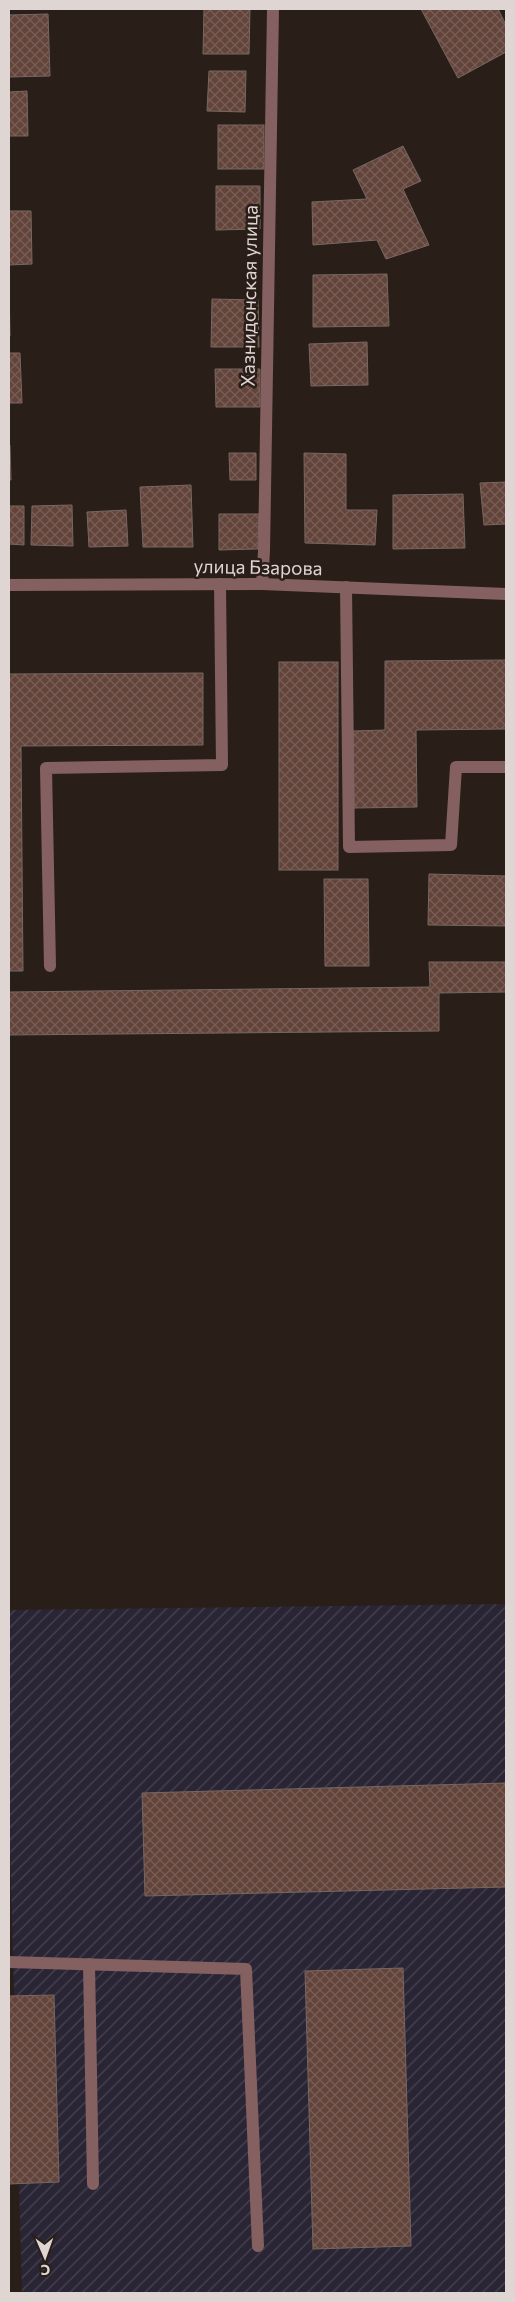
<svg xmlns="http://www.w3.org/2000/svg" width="515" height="2302" font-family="Commissioner,sans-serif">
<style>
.industrial{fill:url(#industrial-furrows)}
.building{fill:url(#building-cross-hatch);stroke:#776762}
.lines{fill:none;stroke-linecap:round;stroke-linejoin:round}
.minor{stroke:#846061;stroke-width:12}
.labels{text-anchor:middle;stroke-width:5;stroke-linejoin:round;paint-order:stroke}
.street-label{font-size:19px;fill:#dfd6d3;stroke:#2a1e19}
</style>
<defs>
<pattern id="industrial-furrows" width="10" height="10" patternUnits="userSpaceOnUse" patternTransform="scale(1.25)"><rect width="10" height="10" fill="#292535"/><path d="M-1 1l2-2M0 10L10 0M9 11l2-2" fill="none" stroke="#484451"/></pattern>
<pattern id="building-cross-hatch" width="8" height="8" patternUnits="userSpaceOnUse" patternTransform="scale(1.25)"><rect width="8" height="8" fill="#62443a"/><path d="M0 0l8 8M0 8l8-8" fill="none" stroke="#785e56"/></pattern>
</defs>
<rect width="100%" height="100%" fill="#2a1e19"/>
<path class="industrial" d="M506,1604V2293H22L9,1806V1610Z"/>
<g class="building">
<path d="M204,9H250L249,54H203Z"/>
<path d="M421,9H498L506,25V52L458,78Z"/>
<path d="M48,14L50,76L9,77V15Z"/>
<path d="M209,71H246L245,112L207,111Z"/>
<path d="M27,91L28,136H9V92Z"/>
<rect x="218" y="125" width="46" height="44"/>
<path d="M403,146L421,181L403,189L429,245L386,259L377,240L313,245L312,202L367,199L353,170Z"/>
<path d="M216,186H260V229L216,230Z"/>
<path d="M9,211H31L32,264L9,265Z"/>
<path d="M387,274L389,326L313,327V275Z"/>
<path d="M9,284L10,336H9Z"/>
<path d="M212,299L258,300L259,347H211Z"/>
<path d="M367,342L368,385L311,386L309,344Z"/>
<path d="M9,353H20L22,403H9Z"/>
<path d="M215,369H260V407H216Z"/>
<path d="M9,445H10L11,480H9Z"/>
<path d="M229,453H256V480H230Z"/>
<path d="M304,453L346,454V510H377L375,545L305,543Z"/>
<path d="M506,482V524L484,525L480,483Z"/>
<path d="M191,485L193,547H143L140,487Z"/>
<path d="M463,494L465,548L393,549V495Z"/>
<path d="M72,505L73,546L31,545L32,506Z"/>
<path d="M9,506H24V545L9,544Z"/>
<path d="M126,510L128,546L89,547L87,512Z"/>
<path d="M219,514H259L258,549L219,550Z"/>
<path d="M506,660V729L416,730L417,807L354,808L353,731L385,730V661Z"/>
<rect x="279" y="662" width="59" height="208"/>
<path d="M203,673V745L21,746L23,971H9V674Z"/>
<path d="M429,874L506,876V926L428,925Z"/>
<path d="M324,879H368L369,966H325Z"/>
<path d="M429,962H506V992L439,993V1031L9,1035V992L430,987Z"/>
<path d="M506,1783V1887L145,1896L142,1793Z"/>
<path d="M403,1968L411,2246L313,2249L305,1971Z"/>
<path d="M54,1995L59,2182L9,2184V1996Z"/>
</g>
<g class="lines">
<g class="minor">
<path d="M262,584L264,551L273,9"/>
<path d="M9,585L262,584L506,594"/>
<path d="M346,587L349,847L451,845L456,767H506"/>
<path d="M50,966L46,768L222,765L220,584"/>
<path d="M9,1962L246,1969L258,2246"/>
<path d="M89,1964L93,2184"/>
</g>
</g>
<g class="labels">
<g class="street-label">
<text transform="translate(249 296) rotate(-89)" y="7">Хазнидонская улица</text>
<text transform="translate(258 567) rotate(1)" y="7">улица Бзарова</text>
</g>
</g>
<rect width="515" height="2302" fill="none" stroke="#dfd6d3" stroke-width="20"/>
<g transform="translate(45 2257) rotate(178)" stroke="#2a1e19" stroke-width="4" paint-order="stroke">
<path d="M0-4L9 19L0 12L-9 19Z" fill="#dfd6d3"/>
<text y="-8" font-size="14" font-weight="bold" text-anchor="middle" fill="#dfd6d3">С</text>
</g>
</svg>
